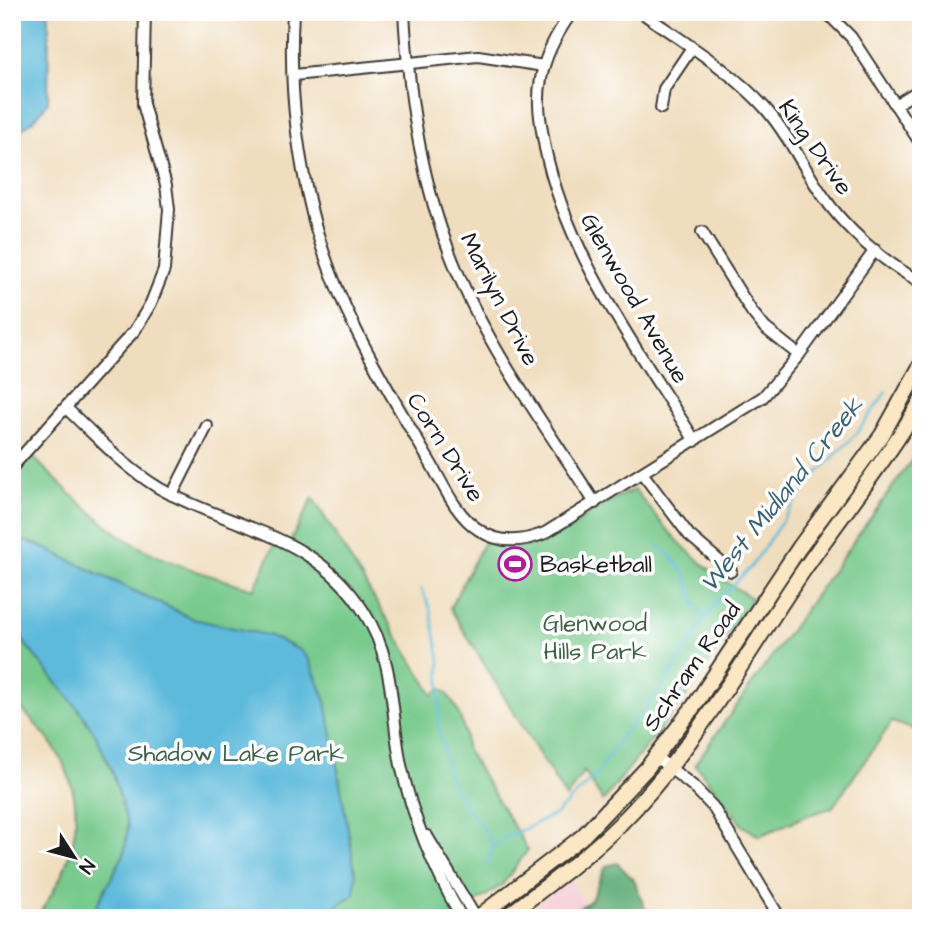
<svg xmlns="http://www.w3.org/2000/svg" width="933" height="930" font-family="'Architects Daughter',sans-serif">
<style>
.built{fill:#f5cfda}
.green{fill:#77c98c;stroke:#4a7254;stroke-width:2}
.forest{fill:#61ad78;stroke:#3e644a;stroke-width:2}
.water{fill:#5dbadb;stroke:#3c6b7c;stroke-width:2}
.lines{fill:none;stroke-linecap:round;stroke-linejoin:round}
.stream{stroke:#5dbadb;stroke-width:2.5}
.street-casing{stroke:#3c3934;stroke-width:14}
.secondary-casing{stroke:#3c3934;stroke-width:18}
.street{stroke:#fff;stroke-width:10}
.secondary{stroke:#fbe7c3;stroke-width:14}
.labels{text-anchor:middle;stroke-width:7;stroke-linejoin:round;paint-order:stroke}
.street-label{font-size:24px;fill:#1c1c1c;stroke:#fff}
.poi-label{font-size:24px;fill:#1c1c1c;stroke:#fff;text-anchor:start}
.park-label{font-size:24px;fill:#406149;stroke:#fff}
.water-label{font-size:26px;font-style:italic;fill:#396372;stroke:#fff}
</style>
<rect width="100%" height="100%" fill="#fff"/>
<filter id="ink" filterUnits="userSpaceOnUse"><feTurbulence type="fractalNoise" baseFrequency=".0143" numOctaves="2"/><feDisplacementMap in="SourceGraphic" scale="14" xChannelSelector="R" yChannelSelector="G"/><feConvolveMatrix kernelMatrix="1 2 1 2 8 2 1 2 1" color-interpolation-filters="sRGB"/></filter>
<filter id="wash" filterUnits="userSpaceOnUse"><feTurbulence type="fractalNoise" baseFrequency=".00686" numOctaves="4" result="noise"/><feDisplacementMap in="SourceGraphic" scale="28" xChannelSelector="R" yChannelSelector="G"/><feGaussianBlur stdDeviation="1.57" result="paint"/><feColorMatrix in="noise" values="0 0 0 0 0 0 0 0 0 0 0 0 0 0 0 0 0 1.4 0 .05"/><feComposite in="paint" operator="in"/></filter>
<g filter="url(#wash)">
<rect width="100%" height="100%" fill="#f0ddbd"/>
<path class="built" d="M569,879L594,918H519L544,899Z"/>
<g class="green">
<path d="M921,447V728L916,730L892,722L832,808L808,815L759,836L742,825L695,764Z"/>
<path d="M32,456C60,484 88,512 120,535C159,562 209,575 254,589L275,544L286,549L313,498L433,695L440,688C457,699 466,729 466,748L528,850L502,885L452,918H36C77,862 94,799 48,739C37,725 24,712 12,698V479Z"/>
<path d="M635,490C671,537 700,568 752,598L690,691L603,801L584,771L566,798L450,608L485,540C552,565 578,509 635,490Z"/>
</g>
<path class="forest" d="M617,863L634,880L649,918H564L591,900L606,866Z"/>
<g class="water">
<path d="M12,12H49L48,102L34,120L12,136Z"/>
<path d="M12,537L36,544L193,619L270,636L300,650L309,660L326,701L350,841L356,878L354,894L319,918H90L124,854L128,827L113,773L95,734L79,710L12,628Z"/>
</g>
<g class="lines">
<g class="stream">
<path d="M657,545C670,556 682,566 689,583C693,596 693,606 704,617"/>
<path d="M421,589L430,608L440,660L439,729L448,772L456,794L486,832L493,847"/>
<path d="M486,865L493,847L505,838L556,814L596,775L621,737L663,686L715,603L751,567L807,484L856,434L886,392"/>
</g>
</g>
</g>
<g filter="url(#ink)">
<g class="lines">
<defs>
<g id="street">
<path d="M293,12C289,79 296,148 312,213C334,302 381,378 427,457C442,481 454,514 479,530C499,544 523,542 545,533L763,397L799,355L875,250"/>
<path d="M404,12C409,101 422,189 457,271C491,353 547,428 595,503"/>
<path d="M572,12C557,33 545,54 541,79C536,103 541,125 545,148C568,257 637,348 695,441"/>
<path d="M641,12C683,42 731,70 765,108C788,134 802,165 821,193C844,228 884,263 921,282"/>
<path d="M826,12L851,37L921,144"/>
<path d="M294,75L478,56L544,66"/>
<path d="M895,105L921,89"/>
<path d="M661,108L664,89L691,49"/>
<path d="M702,232L752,312L765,328L799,355"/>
<path d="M66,408C95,435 124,467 159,488C233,530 314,532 364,612C396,662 390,710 401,765C413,820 434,870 462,918"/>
<path d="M12,467L135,330L151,303L164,270L169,209L166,185L143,104L145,12"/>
<path d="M642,473L689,535L731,571"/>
<path d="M172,495L207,426"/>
<path d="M656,757L693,786L713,807L780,918"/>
<path d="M427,836L476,918"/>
</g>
<g id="secondary">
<path d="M477,918L583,836L647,768L694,706L799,548L882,435L921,365"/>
<path d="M505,918C543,888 585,859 620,824C693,751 745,656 803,571C842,514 886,461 921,401"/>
</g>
</defs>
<use href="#street" class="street-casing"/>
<use href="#secondary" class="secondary-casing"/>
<use href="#street" class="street"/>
<use href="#secondary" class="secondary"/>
</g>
</g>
<defs>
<symbol id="stadium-ring" viewBox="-11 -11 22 22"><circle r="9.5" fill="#fff" stroke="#b5179e" stroke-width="1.5"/><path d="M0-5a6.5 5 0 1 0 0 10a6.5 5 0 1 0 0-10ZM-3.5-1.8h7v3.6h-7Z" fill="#b5179e"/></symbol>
</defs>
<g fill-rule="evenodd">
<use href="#stadium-ring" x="496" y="545" width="38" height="38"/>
</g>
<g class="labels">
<g class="street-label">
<text transform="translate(816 147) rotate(55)" y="8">King Drive</text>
<text transform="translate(635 298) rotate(60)" y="8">Glenwood Avenue</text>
<text transform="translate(500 299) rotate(63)" y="8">Marilyn Drive</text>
<text transform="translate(446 447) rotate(58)" y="8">Corn Drive</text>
<text transform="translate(691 666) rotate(-55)" y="8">Schram Road</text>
</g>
<g class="poi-label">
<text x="540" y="572">Basketball</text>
</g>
<g class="park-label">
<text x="595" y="631">Glenwood<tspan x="595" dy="28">Hills Park</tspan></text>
<text x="236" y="761">Shadow Lake Park</text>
</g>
<g class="water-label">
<text transform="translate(781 494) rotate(-51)" y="9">West Midland Creek</text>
</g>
</g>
<rect width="933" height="930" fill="none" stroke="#fff" stroke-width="42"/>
<g transform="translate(74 857) rotate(126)" stroke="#ffffff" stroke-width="5" paint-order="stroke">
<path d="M0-5L12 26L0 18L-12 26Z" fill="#1c1c1c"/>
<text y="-10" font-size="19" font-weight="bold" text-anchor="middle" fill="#1c1c1c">N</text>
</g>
</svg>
